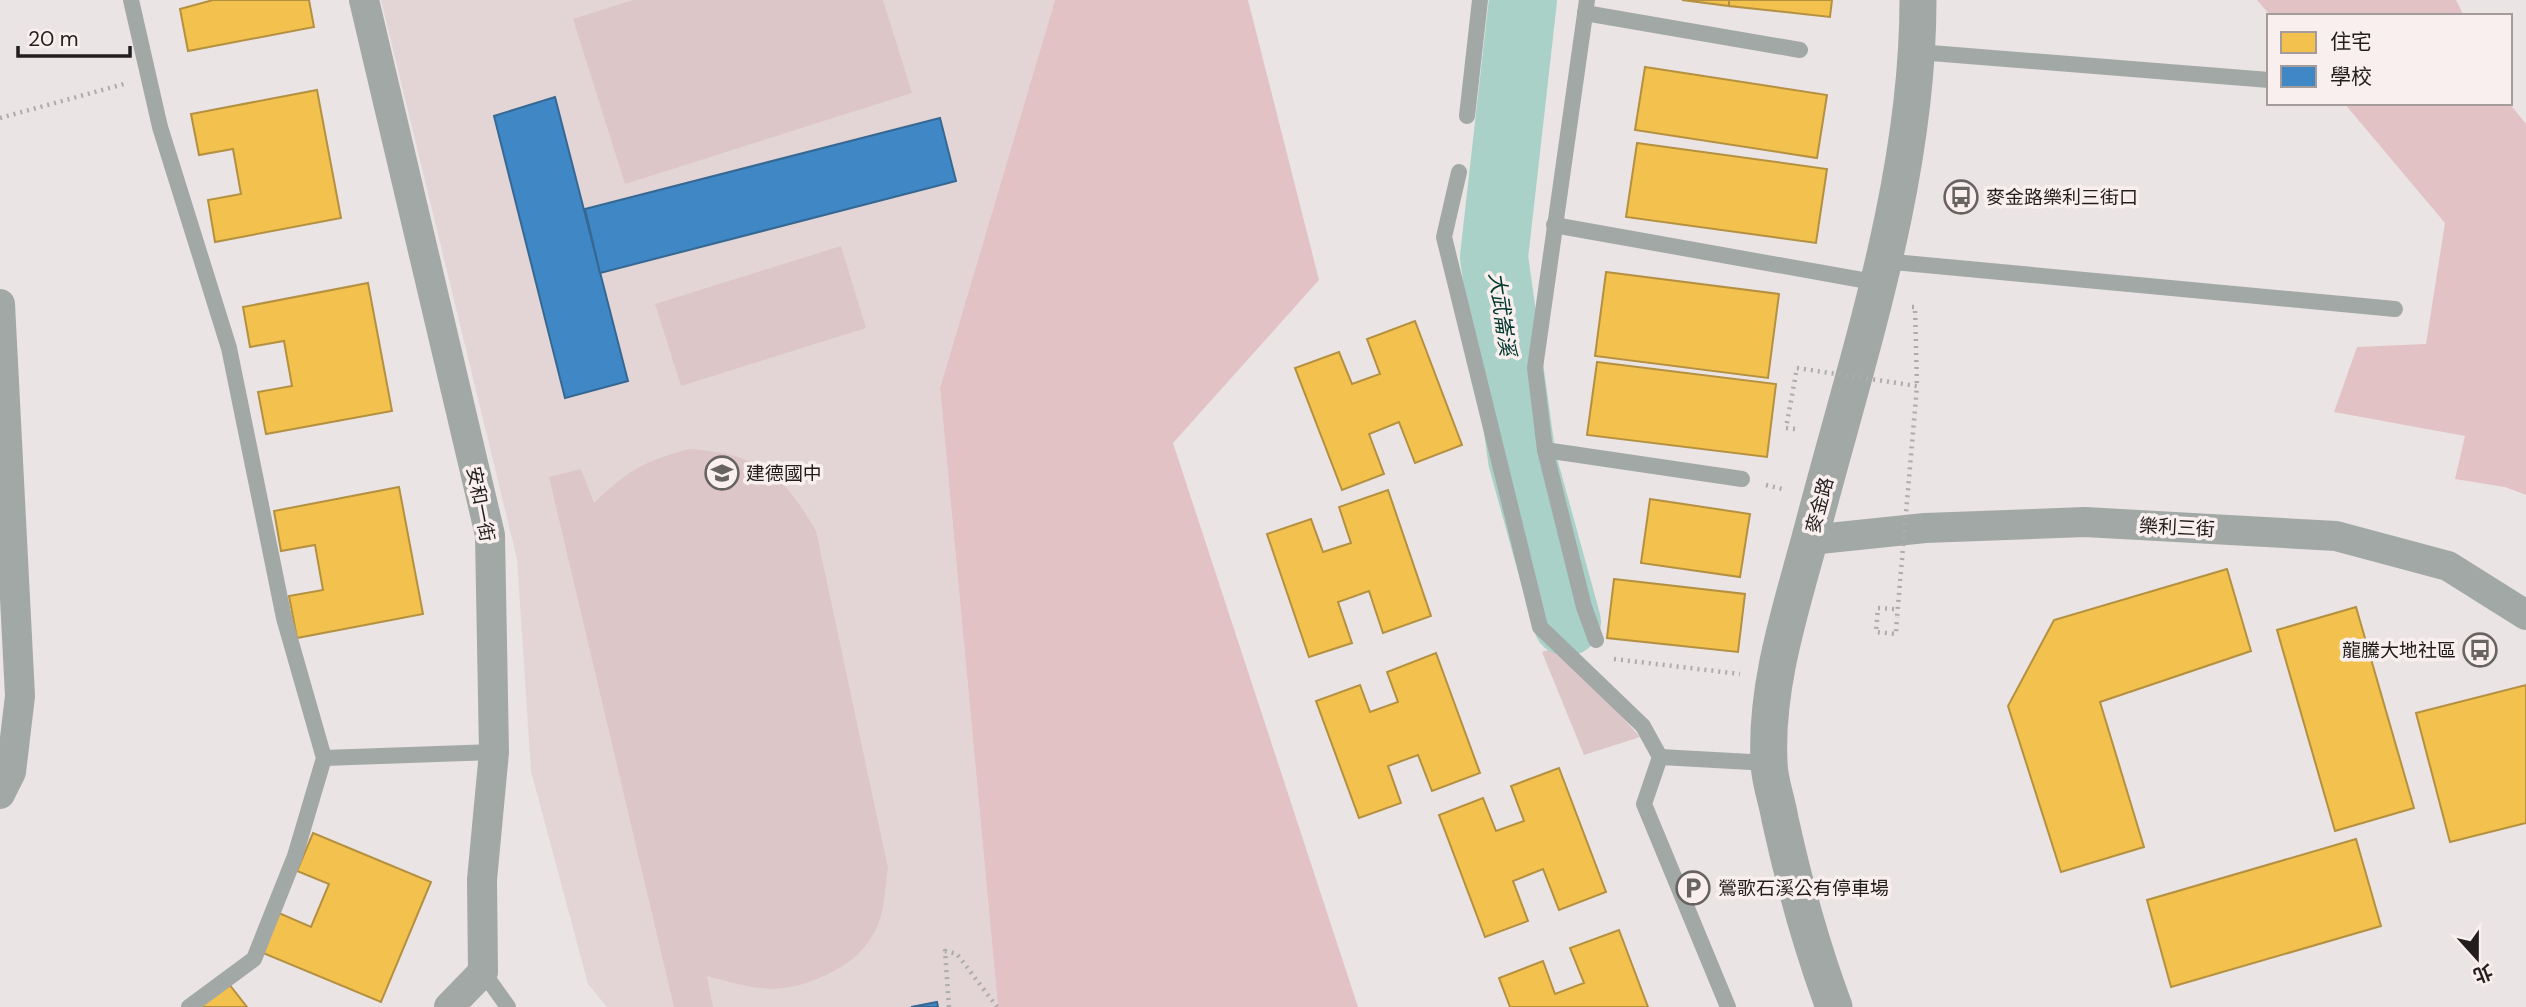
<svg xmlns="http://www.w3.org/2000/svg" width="2526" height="1007" font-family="'DM Sans','Noto Sans TC',sans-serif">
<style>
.built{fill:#e3d5d6}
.green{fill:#dcc6c7}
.forest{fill:#e3c2c5}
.homes{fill:#f2c14e;stroke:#b49040;stroke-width:2}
.schools{fill:#3f88c5;stroke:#366893;stroke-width:2}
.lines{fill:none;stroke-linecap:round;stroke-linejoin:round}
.river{stroke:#a9d1c7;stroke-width:68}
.path{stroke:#abacab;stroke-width:4.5;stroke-dasharray:2 5;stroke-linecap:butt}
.service{stroke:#a2a8a6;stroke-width:16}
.minor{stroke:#a2a8a6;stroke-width:30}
.tertiary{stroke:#a2a8a6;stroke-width:37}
.path-bridge{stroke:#abacab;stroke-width:4.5;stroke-dasharray:2 5;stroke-linecap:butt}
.labels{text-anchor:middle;stroke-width:7;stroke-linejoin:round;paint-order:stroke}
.poi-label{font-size:19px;fill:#221e1e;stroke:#faefef;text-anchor:start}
.street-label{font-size:19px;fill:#221e1e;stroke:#faefef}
.water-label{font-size:21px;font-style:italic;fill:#00382e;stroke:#faefef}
</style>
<rect width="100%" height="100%" fill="#eae4e4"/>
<path class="built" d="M381,0H1055L940,388L998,1007H607L588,984L531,771L517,559Z"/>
<g class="green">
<path d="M633,0H883L912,93L625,184L573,19Z"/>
<path d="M841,246L866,328L681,386L655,304Z"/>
<path d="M689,449C758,454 782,472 816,531L888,868C885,886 885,911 877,927C867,948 852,962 832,972C783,997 758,990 707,976L713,1007H674L549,477L581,469L594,503C627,471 644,461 689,449Z"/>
<path d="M1559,646L1640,737L1584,755L1542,652Z"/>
</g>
<g class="forest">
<path d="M1055,0H1248L1319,280L1173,443L1358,1007H998L940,388Z"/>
<path d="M2257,0H2456L2464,16H2271Z"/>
<path d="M2344,103H2509L2526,124V495L2505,487L2455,479L2465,436L2334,412L2357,347L2426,344L2445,223Z"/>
</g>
<g class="homes">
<path d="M213,0H309L314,27L188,51L180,9Z"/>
<path d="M1682,0H1729V6Z"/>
<path d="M1729,0H1832L1830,17L1729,6Z"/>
<path d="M1645,67L1827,95L1817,158L1635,130Z"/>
<path d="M317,90L341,218L215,242L208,200L241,194L233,149L199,155L191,114Z"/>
<path d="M1637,143L1827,169L1816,243L1626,217Z"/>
<path d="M1606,272L1779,294L1768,378L1595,356Z"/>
<path d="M368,283L392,411L266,434L258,392L292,386L284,341L250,347L243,307Z"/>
<path d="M1415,321L1462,445L1415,463L1399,422L1369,434L1384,474L1342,490L1295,368L1339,352L1352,384L1380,374L1367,339Z"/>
<path d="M1597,362L1776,384L1767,457L1587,435Z"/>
<path d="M399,487L423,614L297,638L289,596L323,590L315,545L281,551L274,511Z"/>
<path d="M1388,490L1431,616L1383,633L1369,591L1338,602L1352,643L1309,657L1267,534L1311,519L1323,552L1351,543L1339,507Z"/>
<path d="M1650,499L1750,514L1740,577L1641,563Z"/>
<path d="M2227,569L2251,651L2100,702L2144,847L2061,872L2008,706L2054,620Z"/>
<path d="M1614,579L1745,594L1738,652L1607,638Z"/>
<path d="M2356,607L2414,808L2335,831L2277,630Z"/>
<path d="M1436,653L1480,773L1432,791L1418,755L1388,766L1401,803L1359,818L1316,701L1360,685L1370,712L1398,702L1387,672Z"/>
<path d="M2526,685V823L2450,842L2416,713Z"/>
<path d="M1559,768L1606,892L1559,910L1543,869L1513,881L1528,921L1485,937L1439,815L1483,798L1496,831L1524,821L1511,786Z"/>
<path d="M313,833L431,882L381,1002L263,953L279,913L311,927L329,884L297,871Z"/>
<path d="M2356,839L2381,926L2171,987L2147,900Z"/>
<path d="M1619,930L1648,1007H1510L1499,978L1543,961L1555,994L1584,983L1570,948Z"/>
<path d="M229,984L247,1007H199Z"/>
</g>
<g class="schools">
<path d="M555,97L628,381L565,398L494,116Z"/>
<path d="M940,118L956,181L600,273L585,209Z"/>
<path d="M937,1002L938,1007H911Z"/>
</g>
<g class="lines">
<path class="river" d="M1523,0L1494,257L1522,459L1567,622"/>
<g class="path">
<path d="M0,118L124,84"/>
<path d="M1912,307H1915L1917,386"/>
<path d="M1795,429L1786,428L1797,368"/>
<path d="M1766,485L1782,489"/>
<path d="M1894,609L1878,608L1876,632L1896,634L1897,617"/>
<path d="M1614,659L1740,674"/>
<path d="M949,1007L945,951L957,954L997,1007"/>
</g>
<g class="service">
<path d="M131,0L160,127L229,348L284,618L324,758L295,856L254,959L189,1007"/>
<path d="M1587,0L1535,368L1545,450L1584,607L1596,640"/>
<path d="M1585,13L1800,50"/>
<path d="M1918,52L2269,80"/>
<path d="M1467,116L1480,0"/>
<path d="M1459,172L1444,237L1540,627L1643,726L1660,757"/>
<path d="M1554,225L1879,283"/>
<path d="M1883,261L2395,309"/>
<path d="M1545,450L1742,479"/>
<path d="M324,758L494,752"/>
<path d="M483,972L508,1007"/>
<path d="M1728,1007L1644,804L1660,757L1769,763"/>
</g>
<g class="minor">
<path d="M364,0L490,535L494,752L482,880L483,972L449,1007"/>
<path d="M0,304L20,696L11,772L0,794"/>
<path d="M1810,540L1925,528L2085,522L2336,536L2448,566L2526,615"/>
</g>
<path class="tertiary" d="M1834,1007C1811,945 1794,883 1780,819C1777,800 1769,780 1769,762C1765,681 1794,600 1814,523C1859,352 1918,178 1918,0"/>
<path class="path-bridge" d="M1797,368L1917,386L1897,617"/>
</g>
<defs>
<symbol id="bus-ring" viewBox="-11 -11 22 22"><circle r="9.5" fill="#faefef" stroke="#686363" stroke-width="1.5"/><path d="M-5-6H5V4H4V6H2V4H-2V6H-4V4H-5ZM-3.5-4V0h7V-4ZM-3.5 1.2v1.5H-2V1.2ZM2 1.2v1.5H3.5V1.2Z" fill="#686363"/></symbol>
<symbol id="school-ring" viewBox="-11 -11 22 22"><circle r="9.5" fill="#faefef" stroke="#686363" stroke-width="1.5"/><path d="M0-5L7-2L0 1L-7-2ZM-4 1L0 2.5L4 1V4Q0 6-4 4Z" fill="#686363"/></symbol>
<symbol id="parking-ring" viewBox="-11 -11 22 22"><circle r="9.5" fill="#faefef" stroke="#686363" stroke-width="1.5"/><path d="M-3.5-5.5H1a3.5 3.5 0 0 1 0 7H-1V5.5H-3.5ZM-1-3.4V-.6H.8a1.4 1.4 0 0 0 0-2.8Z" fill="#686363"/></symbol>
</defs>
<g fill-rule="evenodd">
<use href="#bus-ring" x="1942" y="178" width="38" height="38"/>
<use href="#school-ring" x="703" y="454" width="38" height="38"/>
<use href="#bus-ring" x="2461" y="631" width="38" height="38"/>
<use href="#parking-ring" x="1674" y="869" width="38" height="38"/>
</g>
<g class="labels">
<g class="poi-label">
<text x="1986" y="204">麥金路樂利三街口</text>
<text x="746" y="480">建德國中</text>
<text x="2456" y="657" text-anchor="end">龍騰大地社區</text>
<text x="1718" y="895">鶯歌石溪公有停車場</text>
</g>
<g class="street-label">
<text transform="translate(481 504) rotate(79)" y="7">安和一街</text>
<text transform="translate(1819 505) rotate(-75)" y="7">麥金路</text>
<text transform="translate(2177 527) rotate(3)" y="7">樂利三街</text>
</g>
<g class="water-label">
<text transform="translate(1502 314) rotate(82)" y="7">大武崙溪</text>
</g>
</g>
<rect x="2267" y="14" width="245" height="91" fill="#faefef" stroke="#a49b9b" stroke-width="2"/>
<rect x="2281" y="32" width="35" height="21" fill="#f2c14e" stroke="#a49b9b" stroke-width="2"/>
<text x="2330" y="49" font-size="21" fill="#221e1e">住宅</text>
<rect x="2281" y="66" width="35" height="21" fill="#3f88c5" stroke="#a49b9b" stroke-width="2"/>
<text x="2330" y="84" font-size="21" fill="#221e1e">學校</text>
<g transform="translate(2477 958) rotate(159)" stroke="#faefef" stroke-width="5" paint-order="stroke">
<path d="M0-5L12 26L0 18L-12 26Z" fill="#221e1e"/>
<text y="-10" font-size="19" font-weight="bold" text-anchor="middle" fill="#221e1e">北</text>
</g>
<path d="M18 46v10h112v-10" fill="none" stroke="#221e1e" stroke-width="3.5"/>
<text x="28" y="46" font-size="21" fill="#221e1e" stroke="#faefef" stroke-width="5" paint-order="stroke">20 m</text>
</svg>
